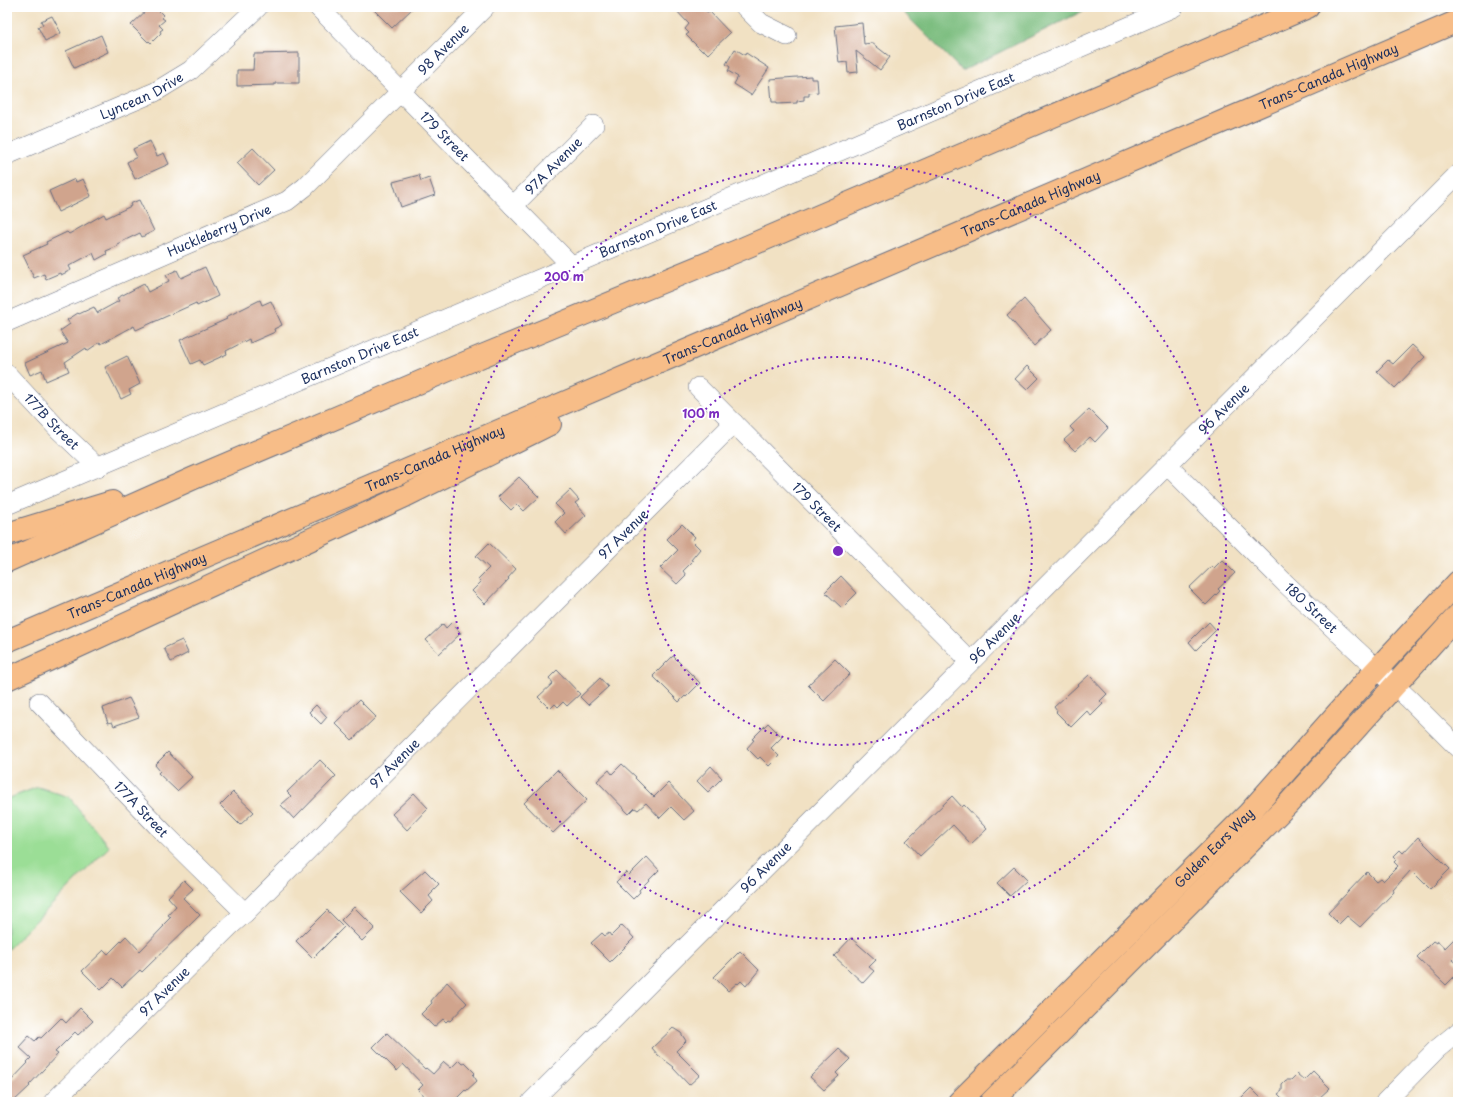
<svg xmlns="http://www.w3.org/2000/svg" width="1465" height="1109" font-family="'Playpen Sans',sans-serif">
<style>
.green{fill:#9bde96;stroke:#5b867a}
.forest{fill:#7cbd7f;stroke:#4c766e}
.building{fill:#d0a48d}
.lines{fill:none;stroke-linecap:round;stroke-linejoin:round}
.minor-casing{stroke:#666d81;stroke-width:20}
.major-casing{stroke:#666d81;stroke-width:24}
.highway-casing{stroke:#666d81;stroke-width:24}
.minor{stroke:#fff;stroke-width:19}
.major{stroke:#f7bd88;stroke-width:22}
.highway{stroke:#f7bd88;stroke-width:22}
.ring{fill:none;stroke:#7b2cbf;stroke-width:2;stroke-dasharray:2 4}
.labels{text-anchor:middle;stroke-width:3.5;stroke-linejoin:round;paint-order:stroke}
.street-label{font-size:13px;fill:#1b2f5e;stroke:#fff}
.centre{fill:#7b2cbf;stroke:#fff;stroke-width:2}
.ring-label{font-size:12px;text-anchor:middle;font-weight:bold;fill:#7b2cbf;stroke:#fff;stroke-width:3.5;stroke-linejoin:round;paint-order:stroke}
</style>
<rect width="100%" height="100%" fill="#fff"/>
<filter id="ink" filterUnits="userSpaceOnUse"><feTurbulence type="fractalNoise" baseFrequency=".025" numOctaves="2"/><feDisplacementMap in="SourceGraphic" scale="8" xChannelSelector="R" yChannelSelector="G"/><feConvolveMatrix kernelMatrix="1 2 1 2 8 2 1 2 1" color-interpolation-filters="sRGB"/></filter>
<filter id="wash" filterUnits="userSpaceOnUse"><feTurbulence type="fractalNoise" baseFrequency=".012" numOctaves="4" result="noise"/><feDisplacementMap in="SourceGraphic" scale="16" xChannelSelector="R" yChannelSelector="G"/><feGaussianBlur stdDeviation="0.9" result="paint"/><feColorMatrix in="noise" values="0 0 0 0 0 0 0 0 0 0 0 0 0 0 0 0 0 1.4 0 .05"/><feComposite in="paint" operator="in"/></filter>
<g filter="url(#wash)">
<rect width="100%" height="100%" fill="#f1e1c3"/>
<path class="green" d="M38,787L69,797L109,847L7,950V799Z"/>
<path class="forest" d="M898,7H1091L962,71Z"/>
<g id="blocks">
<g class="building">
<path d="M150,7H155L164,16L162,18L165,20L159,25L163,29L160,31L161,33L151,43L149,41L148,42L131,25Z"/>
<path d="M371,7H414L392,28Z"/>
<path d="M673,7H702L707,12L709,11L730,33L708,54L704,50L702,51L686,35L689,33L685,29L689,24Z"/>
<path d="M52,16L61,33L45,41L38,27L43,25L41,21Z"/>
<path d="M862,23L864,44L872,43L890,57L880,70L856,51L858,72L848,73L847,62L839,63L835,26Z"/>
<path d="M101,35L108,52L74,68L66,51Z"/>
<path d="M735,49L745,55L746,53L769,68L751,95L734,84L738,77L728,71L730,67L726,64Z"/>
<path d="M299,53V83H275V85L237,86V70H253L254,54Z"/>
<path d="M811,76V79H817L818,92L809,93V96H804V100L797,101V103L777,104V102H772L770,79Z"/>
<path d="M150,141L157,156L164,153L169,164L135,179L127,162L137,157L133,149Z"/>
<path d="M253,148L274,170L258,185L237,163Z"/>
<path d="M419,175L421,181L429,178L435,195L401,207L393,182Z"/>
<path d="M75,179L76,182L83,179L91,196L58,212L49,191Z"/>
<path d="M139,200L154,231L142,237L140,233L117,244L118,246L106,251L107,254L96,260L93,253L69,266L71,270L61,275L60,273L46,279L44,274L34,278L23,255L47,244L46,242L67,232L69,234L104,214L106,218L131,206L130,204Z"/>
<path d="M205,267L218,296L197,306L196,303L136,330L134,326L101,344L100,342L87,351L86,348L65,362L69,371L46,381L42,370L30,375L25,363L68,343L60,331L70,324L67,320L78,313L79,314L94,307L97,313L119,301L117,298L144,284L148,292L169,281L166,275L177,270L181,278Z"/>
<path d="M1024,299L1051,330L1034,346L1007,315Z"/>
<path d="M260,300L262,305L271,301L282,325L274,329L275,332L250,343L249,339L226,351L227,354L203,365L200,360L191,364L180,340L227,319L226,317Z"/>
<path d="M1412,345L1425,357L1395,388L1377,371L1388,360L1393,364Z"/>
<path d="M127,356L140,384L129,390L131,394L121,399L105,367Z"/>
<path d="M1027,366L1039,378L1027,390L1015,379Z"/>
<path d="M1089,409L1108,428L1095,442L1090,437L1075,451L1064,440L1074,431L1070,427Z"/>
<path d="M519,477L539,497L524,511L517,504L511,510L498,497Z"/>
<path d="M570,490L579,500L575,503L586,515L566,534L555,522L564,513L555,504Z"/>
<path d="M682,524L695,537L692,541L700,549L691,560L693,561L683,571L686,575L677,584L660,568L678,550L667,539Z"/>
<path d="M489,543L516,569L508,578L509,579L485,604L472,591L481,582L478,579L489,568L476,556Z"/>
<path d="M1222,560L1235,573L1218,589L1220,591L1206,605L1189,588L1212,566L1214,568Z"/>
<path d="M841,576L857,593L842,608L825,592Z"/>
<path d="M1209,622L1216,630L1196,650L1189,642Z"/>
<path d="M451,623L461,633L439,654L426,640L443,624L446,628Z"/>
<path d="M182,640L188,653L171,662L164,648Z"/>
<path d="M673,656L700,683L686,697L685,696L679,702L653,676Z"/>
<path d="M835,659L850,674L824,701L808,685Z"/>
<path d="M557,670L580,694L567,706L563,702L558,707L555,704L550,709L538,697L553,683L549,678Z"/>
<path d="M1089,675L1107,694L1100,701L1103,704L1091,716L1087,711L1071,727L1056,712L1057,711L1054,707Z"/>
<path d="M600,678L608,687L588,705L580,697Z"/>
<path d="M129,698L139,717L114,726L112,722L108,723L103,708Z"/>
<path d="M359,700L376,717L352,740L335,723Z"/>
<path d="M316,705L327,717L321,724L309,712Z"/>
<path d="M768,723L782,737L771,748L779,756L769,766L760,757L758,759L747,748L754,740L752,739Z"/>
<path d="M168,752L192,777L177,791L158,773L160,771L155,765Z"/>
<path d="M320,760L336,776L294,819L281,805L291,796L287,792Z"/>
<path d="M622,764L636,777L635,778L654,797L668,783L694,811L684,820L671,807L660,818L646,803L638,810L635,808L629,814L597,781L609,770L612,774Z"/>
<path d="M711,766L722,778L708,792L697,781Z"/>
<path d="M557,770L587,800L553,833L524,803Z"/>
<path d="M233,792L254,812L240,825L220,805Z"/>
<path d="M414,793L428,808L407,830L392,814Z"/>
<path d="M952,796L962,807L964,805L987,829L971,844L953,825L920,856L906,841Z"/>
<path d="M1418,837L1450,869L1430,889L1411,870L1393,890L1394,892L1360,927L1347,916L1339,924L1328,913L1367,872L1376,881L1380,878L1383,881L1398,866L1394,862L1396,860L1393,857L1400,850L1403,853Z"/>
<path d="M647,857L659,870L639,890L640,892L633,899L616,882L626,872L629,875Z"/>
<path d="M1014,867L1027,880L1010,896L997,883Z"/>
<path d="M425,870L439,884L432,891L433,892L429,896L433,901L421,913L400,892Z"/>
<path d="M184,880L193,889L183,898L200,915L142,972L140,970L122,987L113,978L101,990L82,971L104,950L108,954L126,936L140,951L164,926L163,925L171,917L168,915L176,906L168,897Z"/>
<path d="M354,907L375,928L362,941L341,920Z"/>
<path d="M327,910L344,927L313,958L296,941Z"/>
<path d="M622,925L634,938L610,962L591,943L602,933L605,936L609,933L611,936Z"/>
<path d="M1458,935V954L1452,960L1458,965V973L1446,985L1417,957L1433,941L1436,943L1437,941L1445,948Z"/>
<path d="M851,938L876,960L869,967L874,971L863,983L834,956Z"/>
<path d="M740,951L759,970L746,986L741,981L738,984L737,983L728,991L714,977Z"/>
<path d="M447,982L467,1003L450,1021L448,1020L446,1022L443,1019L434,1027L421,1014L432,1003L431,1001Z"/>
<path d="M80,1008L93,1021L78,1035L75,1032L55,1052L58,1054L29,1085L30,1086L13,1102H7V1085L28,1063L27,1062L31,1058L19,1047L29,1036L35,1041L39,1037L41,1038L61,1018L66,1023Z"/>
<path d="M673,1028L681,1033L686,1041L676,1051L700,1075L689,1085L673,1068L674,1067L658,1055L652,1048Z"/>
<path d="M387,1033L425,1069L426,1068L433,1074L444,1062L451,1068L459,1060L463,1064L465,1063L475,1073L473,1075L477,1081L466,1091L465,1090L453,1102H429L418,1090L423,1085L403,1064L397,1071L373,1047Z"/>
<path d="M839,1049L850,1059L836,1073L839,1076L824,1090L810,1077Z"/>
<path d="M1313,1071L1330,1088L1318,1099L1316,1097L1311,1102H1286L1278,1094L1282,1091V1084L1286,1080H1291L1297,1074L1304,1080Z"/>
<path d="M1251,1088L1265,1102H1237Z"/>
</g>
</g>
</g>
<g filter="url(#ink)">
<use href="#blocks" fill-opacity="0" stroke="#666d81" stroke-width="1"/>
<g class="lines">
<defs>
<g id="minor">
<path id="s1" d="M318,7L571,265"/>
<path d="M745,7L761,23L787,36"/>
<path id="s2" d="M7,155L155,92L191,70L258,7"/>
<path id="s3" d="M513,206L594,125"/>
<path id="s4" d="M7,322L287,201L305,187L485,7"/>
<path id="s5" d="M7,374L58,429L98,467"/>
<path id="s6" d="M698,387L970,661"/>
<path id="s7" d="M1167,465L1286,584L1410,700L1458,748"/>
<path id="s8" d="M7,505L789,173L1174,7"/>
<path id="s9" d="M39,702L165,834L245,913"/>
<path id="s10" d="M53,1102L230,926L245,913L734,423"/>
<path id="s11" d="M531,1102L1458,174"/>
<path d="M1385,1102L1437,1049L1458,1032"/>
</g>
<g id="major">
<path id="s12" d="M959,1102L1249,813L1366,681L1458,582"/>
<path d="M991,1102L1288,804L1458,615"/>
</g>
<g id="highway">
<path d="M7,534L112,502"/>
<path d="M7,561L194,478L465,363L737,251L1308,7"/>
<path id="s13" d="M7,641L1458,21"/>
<path d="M7,679L405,496L550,424"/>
</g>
</defs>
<use href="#minor" class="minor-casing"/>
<use href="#major" class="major-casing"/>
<use href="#highway" class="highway-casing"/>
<use href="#minor" class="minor"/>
<use href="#major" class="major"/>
<use href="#highway" class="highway"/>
</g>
</g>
<g class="ring">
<circle cx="838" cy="551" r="194"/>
<circle cx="838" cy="551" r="388"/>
</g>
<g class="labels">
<g class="street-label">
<text dy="5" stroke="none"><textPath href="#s4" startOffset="523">98 Avenue</textPath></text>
<text dy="5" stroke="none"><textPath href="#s13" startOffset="1437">Trans-Canada Highway</textPath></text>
<text dy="5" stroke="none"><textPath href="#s2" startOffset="147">Lyncean Drive</textPath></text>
<text dy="5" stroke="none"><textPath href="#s8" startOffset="1031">Barnston Drive East</textPath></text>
<text dy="5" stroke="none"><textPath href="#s1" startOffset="181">179 Street</textPath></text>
<text dy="5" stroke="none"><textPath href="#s3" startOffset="57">97A Avenue</textPath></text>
<text dy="5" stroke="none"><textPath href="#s13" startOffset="1113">Trans-Canada Highway</textPath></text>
<text dy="5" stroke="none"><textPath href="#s8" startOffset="707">Barnston Drive East</textPath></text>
<text dy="5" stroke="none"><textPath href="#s4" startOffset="231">Huckleberry Drive</textPath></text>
<text dy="5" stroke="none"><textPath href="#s13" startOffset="789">Trans-Canada Highway</textPath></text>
<text dy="5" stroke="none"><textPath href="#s8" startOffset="383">Barnston Drive East</textPath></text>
<text dy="5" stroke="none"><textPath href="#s11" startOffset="980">96 Avenue</textPath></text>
<text dy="5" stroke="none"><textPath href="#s5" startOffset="65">177B Street</textPath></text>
<text dy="5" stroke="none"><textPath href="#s13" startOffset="465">Trans-Canada Highway</textPath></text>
<text dy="5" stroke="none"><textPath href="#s6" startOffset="169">179 Street</textPath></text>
<text dy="5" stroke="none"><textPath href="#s10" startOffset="805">97 Avenue</textPath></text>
<text dy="5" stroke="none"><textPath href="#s13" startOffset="141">Trans-Canada Highway</textPath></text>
<text dy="5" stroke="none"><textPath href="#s7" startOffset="203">180 Street</textPath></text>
<text dy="5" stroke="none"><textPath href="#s11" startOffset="656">96 Avenue</textPath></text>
<text dy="5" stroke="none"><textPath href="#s10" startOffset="481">97 Avenue</textPath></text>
<text dy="5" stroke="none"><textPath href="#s9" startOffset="148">177A Street</textPath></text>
<text dy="5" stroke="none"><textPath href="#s12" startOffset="360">Golden Ears Way</textPath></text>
<text dy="5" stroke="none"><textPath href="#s11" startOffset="332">96 Avenue</textPath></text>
<text dy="5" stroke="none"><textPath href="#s10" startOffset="157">97 Avenue</textPath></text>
</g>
</g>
<circle cx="838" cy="551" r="6" class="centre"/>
<g class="ring-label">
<text x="564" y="281">200 m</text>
<text x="701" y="418">100 m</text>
</g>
<rect width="1465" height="1109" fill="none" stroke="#fff" stroke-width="24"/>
</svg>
